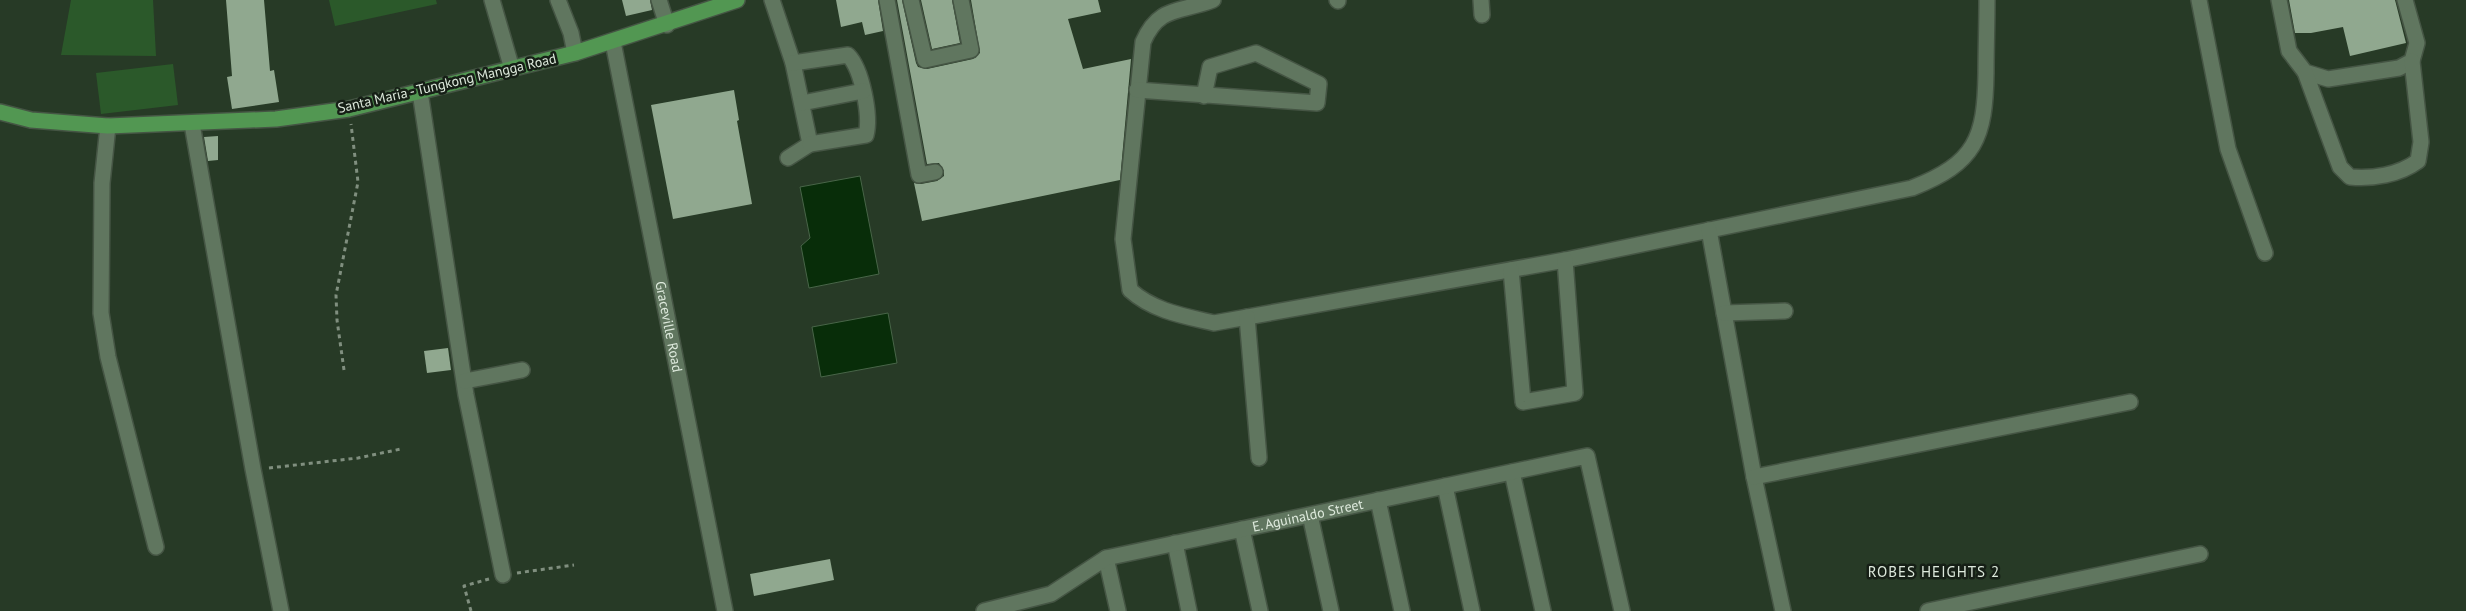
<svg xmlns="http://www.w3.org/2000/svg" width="2466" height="611" font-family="'PT Sans',sans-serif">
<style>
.green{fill:#2b592a}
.water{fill:#082d09;stroke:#486548}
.building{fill:#90a88f}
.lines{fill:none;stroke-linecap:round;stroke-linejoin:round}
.minor-casing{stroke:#455544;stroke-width:18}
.major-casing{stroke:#455544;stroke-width:18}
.path{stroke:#808f7f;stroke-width:3;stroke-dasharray:4 4;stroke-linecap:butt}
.minor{stroke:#60765f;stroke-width:15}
.major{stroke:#529752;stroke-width:15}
.labels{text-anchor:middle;stroke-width:5;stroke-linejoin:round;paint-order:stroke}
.street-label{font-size:14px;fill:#dde9dc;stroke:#161f16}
.neighbourhood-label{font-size:15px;letter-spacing:1px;fill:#dde9dc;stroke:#161f16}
</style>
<rect width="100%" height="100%" fill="#273a26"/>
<g class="green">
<path d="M71,0H153L156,56L61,55Z"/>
<path d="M329,0H436L437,4L335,26Z"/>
<path d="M173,64L178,105L101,114L96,73Z"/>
</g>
<g class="water">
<path d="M860,176L879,274L809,288L801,246L810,238L800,187Z"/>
<path d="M888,313L897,363L821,377L812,327Z"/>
</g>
<g class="building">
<path d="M226,0H264L270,71L274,70L279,102L232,109L227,77L232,76Z"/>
<path d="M622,0H650L652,10L626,16Z"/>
<path d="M836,0H878L883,31L865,35L862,22L841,27Z"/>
<path d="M897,0H902L916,63L918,67L927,69L973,59L980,53L971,0H1098L1101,12L1068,19L1083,69L1131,59L1120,180L922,221L914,183L921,184L937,181L944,176V171L939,163L927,164Z"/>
<path d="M921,0H952L960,43L932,49Z"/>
<path d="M2289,0H2395L2406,43L2350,56L2343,27L2311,33H2295Z"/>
<path d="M734,90L739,120L737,121L752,204L673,219L651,105Z"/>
<path d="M218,136V160L208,161L204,137Z"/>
<path d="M448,348L451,370L427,373L424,351Z"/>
<path d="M830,559L834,580L754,596L750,574Z"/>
</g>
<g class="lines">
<defs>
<g id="minor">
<path d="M492,0L512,69"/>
<path d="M558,0L571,33L575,53"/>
<path d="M659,0L667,25"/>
<path d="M772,0L793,63L810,144L788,158"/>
<path d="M887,0L919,175L935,172"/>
<path d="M911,0L925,60L971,50L961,0"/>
<path d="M1213,0C1180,13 1159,5 1143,42L1123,239L1130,290C1153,311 1184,316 1214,323L1565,260L1912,188C1976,163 1985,138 1986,73C1986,49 1987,24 1987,0"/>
<path d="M1337,0L1338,1"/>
<path d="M1481,0L1482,15"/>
<path d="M2199,0L2228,149L2265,253"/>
<path d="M2279,0L2289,51L2305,72L2328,79L2399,68L2412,61L2417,43L2405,0"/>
<path id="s1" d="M613,42L725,611"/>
<path d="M793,63L848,55C862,69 871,116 866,135L810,144"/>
<path d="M2305,72L2340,167L2350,177C2373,179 2399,175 2418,161L2421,142L2412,61"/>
<path d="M1137,90L1317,103L1319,84L1256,53L1210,67L1204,96"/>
<path d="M420,92L466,395L503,575"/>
<path d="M802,103L863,91"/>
<path d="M192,124L253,469L281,611"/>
<path d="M108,126L102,183L101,313L108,357L156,547"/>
<path d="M1709,230L1754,477L1783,611"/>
<path d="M1511,270L1523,402L1575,393L1565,260"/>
<path d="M1724,313L1785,311"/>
<path d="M1247,317L1259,458"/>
<path d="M465,381L522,370"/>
<path d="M1512,472L1543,611"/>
<path d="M1754,477L2130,402"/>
<path d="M1445,486L1472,611"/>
<path d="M1378,500L1402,611"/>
<path d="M1310,515L1331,611"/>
<path d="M1242,529L1260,611"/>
<path d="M1175,543L1189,611"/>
<path d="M1106,558L1118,611"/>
<path id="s2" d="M984,611L1051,594L1106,558L1587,456L1622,611"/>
<path d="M1928,611L2200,554"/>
</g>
<path id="major" d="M0,112L31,120L108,126L276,119L349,109L575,53L737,0"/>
</defs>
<use href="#minor" class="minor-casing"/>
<use href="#major" class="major-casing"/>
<g class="path">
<path d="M344,370L337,320L336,295L358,182L351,124"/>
<path d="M269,468L358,458L401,449"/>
<path d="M517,573L574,565"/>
<path d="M471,611L464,586L489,579"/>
</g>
<use href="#minor" class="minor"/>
<use href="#major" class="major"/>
</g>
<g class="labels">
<g class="street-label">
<text transform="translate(447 83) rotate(-13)" y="5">Santa Maria - Tungkong Mangga Road</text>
<text dy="5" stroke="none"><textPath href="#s1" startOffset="290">Graceville Road</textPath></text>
<text dy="5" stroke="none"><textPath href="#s2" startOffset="341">E. Aguinaldo Street</textPath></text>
</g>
<g class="neighbourhood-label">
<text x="1934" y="577">ROBES HEIGHTS 2</text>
</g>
</g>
</svg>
